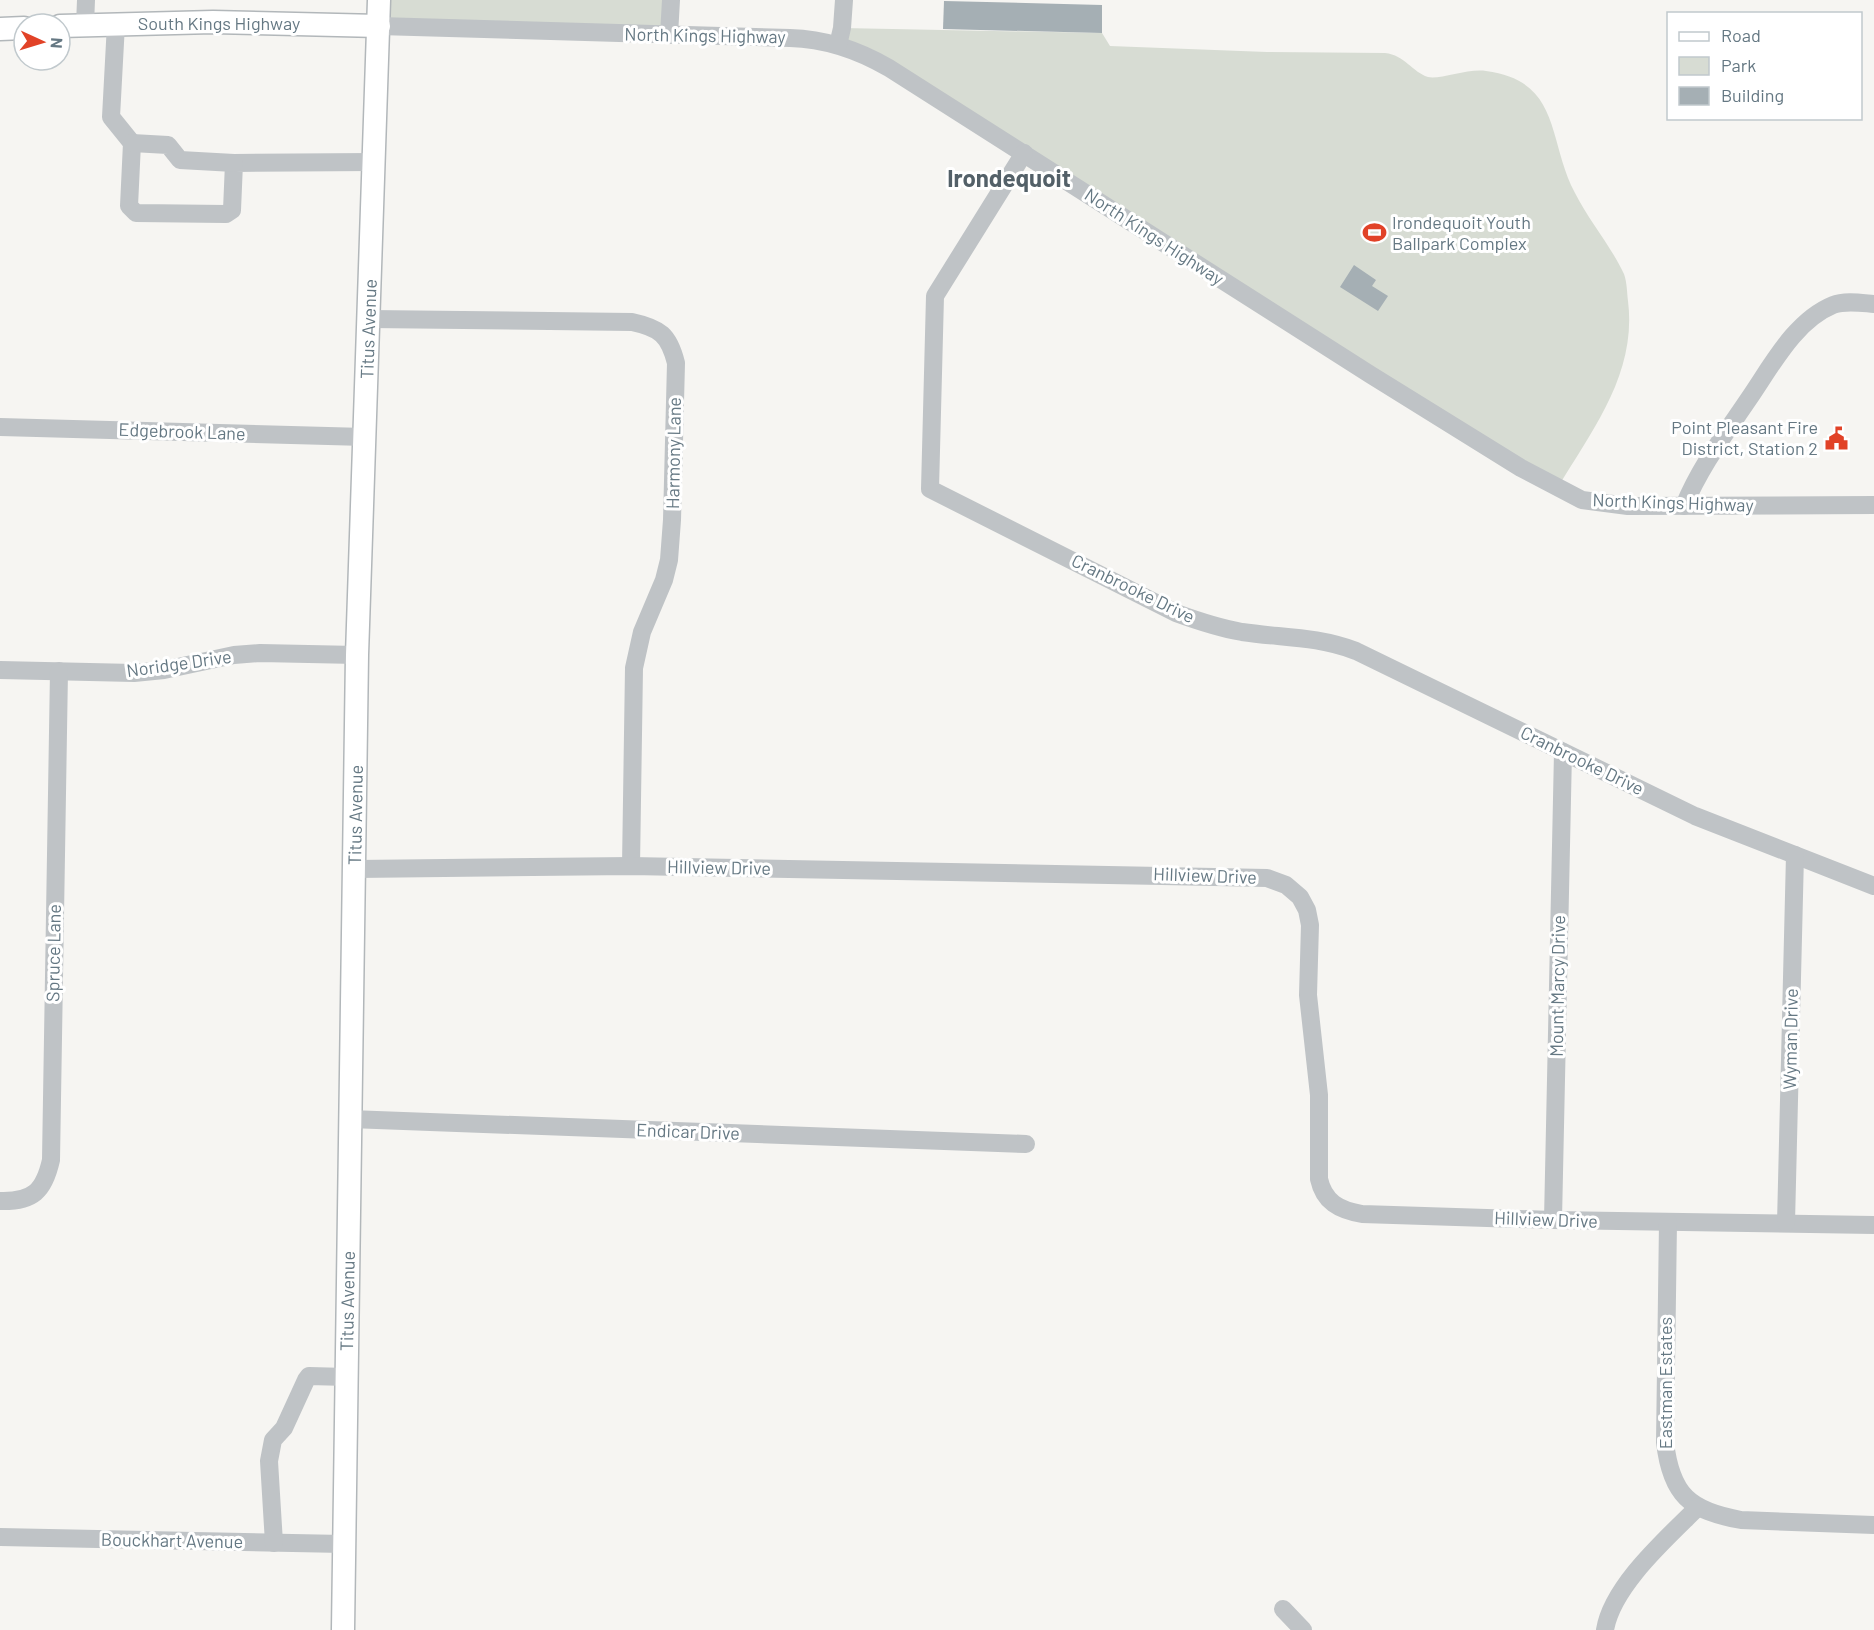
<svg xmlns="http://www.w3.org/2000/svg" width="1874" height="1630" font-family="Barlow,sans-serif">
<style>
.green{fill:#d7dcd3}
.building{fill:#a5afb4}
.lines{fill:none;stroke-linecap:round;stroke-linejoin:round}
.major-casing{stroke:#b2b7ba;stroke-width:25}
.minor{stroke:#bfc3c6;stroke-width:18}
.major{stroke:#fff;stroke-width:22}
.labels{text-anchor:middle;stroke-width:6;stroke-linejoin:round;paint-order:stroke}
.street-label{font-size:18px;fill:#657883;stroke:#fff}
.poi-label{font-size:18px;fill:#657883;stroke:#fff;text-anchor:start}
.district-label{font-size:24px;font-weight:bold;fill:#536068;stroke:#fff}
</style>
<rect width="100%" height="100%" fill="#f6f5f2"/>
<g class="green">
<path d="M379,0H673V35L379,26Z"/>
<path d="M842,28L1102,33L1110,46L1267,52L1385,53C1405,55 1412,72 1428,77C1439,80 1469,68 1486,71C1562,81 1547,140 1575,193C1589,221 1611,246 1624,274C1627,282 1627,293 1628,301C1637,373 1593,429 1558,487L845,47Z"/>
</g>
<g class="building">
<path d="M944,1L1102,5V33L943,29Z"/>
<path d="M1354,265L1376,280L1372,286L1388,296L1378,311L1340,287Z"/>
</g>
<g class="lines">
<defs>
<g id="major">
<path d="M60,26L213,22L379,26"/>
<path d="M0,29L24,28"/>
<path d="M343,1630L357,655L379,0"/>
</g>
</defs>
<use href="#major" class="major-casing"/>
<g class="minor">
<path d="M116,24L111,117L132,143L129,206L136,213L226,214L232,210L234,163L374,162"/>
<path d="M85,25L86,0"/>
<path d="M379,26L790,38C827,39 858,50 889,68L1371,375L1521,468L1582,500L1628,506L1874,505"/>
<path d="M669,35L671,0"/>
<path d="M838,45L842,28L844,0"/>
<path d="M132,143L168,145L180,160L234,163"/>
<path d="M1024,153L935,296L930,489L1176,613C1198,621 1219,628 1242,632C1283,638 1316,636 1356,651L1695,816L1874,886"/>
<path d="M369,319L632,322C660,328 669,335 676,363L672,520L669,560L664,580L642,632L634,668L631,866"/>
<path d="M0,427L365,437"/>
<path d="M1684,506C1700,467 1725,434 1748,400C1771,367 1794,321 1833,305C1845,300 1862,303 1874,304"/>
<path d="M0,670L134,673L164,670L234,655L260,653L357,655"/>
<path d="M356,869L631,866L1267,878L1286,885L1300,897L1307,910L1310,925L1308,995L1319,1095V1179C1324,1202 1339,1210 1362,1214L1553,1220L1874,1225"/>
<path d="M350,1119L1026,1144"/>
<path d="M0,1201C33,1202 44,1191 51,1160L59,671"/>
<path d="M1553,1220L1563,752"/>
<path d="M1668,1222L1665,1442C1671,1495 1690,1511 1741,1520L1874,1525"/>
<path d="M1786,1223L1795,855"/>
<path d="M0,1537L344,1544"/>
<path d="M274,1543L269,1461L273,1440L284,1428L306,1380L309,1376L347,1377"/>
<path d="M1283,1609L1303,1630"/>
<path d="M1605,1630C1612,1586 1667,1538 1698,1507"/>
</g>
<use href="#major" class="major"/>
</g>
<defs>
<symbol id="stadium-bare" viewBox="-9 -9 18 18"><path d="M0-5a6.5 5 0 1 0 0 10a6.5 5 0 1 0 0-10ZM-3.5-1.8h7v3.6h-7Z" fill="#e14227" stroke="#fff" stroke-width="2.5" paint-order="stroke"/></symbol>
<symbol id="civic-bare" viewBox="-9 -9 18 18"><path d="M-.6-6.5H3V-4.5H.6V-3L4-1V1h2V6H-6V1h2V-1L-.6-3ZM-1.2 2.5V6h2.4V2.5Z" fill="#e14227" stroke="#fff" stroke-width="2.5" paint-order="stroke"/></symbol>
</defs>
<g fill-rule="evenodd">
<use href="#stadium-bare" x="1358" y="216" width="33" height="33"/>
<use href="#civic-bare" x="1820" y="422" width="33" height="33"/>
</g>
<g class="labels">
<g class="street-label">
<text x="219" y="30">South Kings Highway</text>
<text transform="translate(705 36) rotate(1)" y="6">North Kings Highway</text>
<text transform="translate(1154 237) rotate(33)" y="6">North Kings Highway</text>
<text transform="translate(369 329) rotate(-88)" y="6">Titus Avenue</text>
<text transform="translate(182 432) rotate(2)" y="6">Edgebrook Lane</text>
<text transform="translate(674 453) rotate(-89)" y="6">Harmony Lane</text>
<text transform="translate(1673 503) rotate(2)" y="6">North Kings Highway</text>
<text transform="translate(1133 589) rotate(26)" y="6">Cranbrooke Drive</text>
<text transform="translate(179 664) rotate(-8)" y="6">Noridge Drive</text>
<text transform="translate(1582 761) rotate(26)" y="6">Cranbrooke Drive</text>
<text transform="translate(356 815) rotate(-89)" y="6">Titus Avenue</text>
<text transform="translate(719 868) rotate(1)" y="6">Hillview Drive</text>
<text transform="translate(1205 876) rotate(2)" y="6">Hillview Drive</text>
<text transform="translate(54 953) rotate(-89)" y="6">Spruce Lane</text>
<text transform="translate(1558 986) rotate(-89)" y="6">Mount Marcy Drive</text>
<text transform="translate(1791 1039) rotate(-89)" y="6">Wyman Drive</text>
<text transform="translate(688 1132) rotate(2)" y="6">Endicar Drive</text>
<text transform="translate(1546 1220) rotate(2)" y="6">Hillview Drive</text>
<text transform="translate(348 1301) rotate(-89)" y="6">Titus Avenue</text>
<text transform="translate(1666 1383) rotate(-90)" y="6">Eastman Estates</text>
<text transform="translate(172 1541) rotate(1)" y="6">Bouckhart Avenue</text>
</g>
<g class="poi-label">
<text x="1392" y="229">Irondequoit Youth<tspan x="1392" dy="21">Ballpark Complex</tspan></text>
<text x="1818" y="434" text-anchor="end">Point Pleasant Fire<tspan x="1818" dy="21">District, Station 2</tspan></text>
</g>
<g class="district-label">
<text x="1009" y="187">Irondequoit</text>
</g>
</g>
<rect x="1667" y="12" width="195" height="108" fill="#ffffff" stroke="#c1c9cd" stroke-width="1.5"/>
<rect x="1679" y="32" width="30" height="9" fill="#ffffff" stroke="#c1c9cd" stroke-width="1.5"/>
<text x="1721" y="42" font-size="18" fill="#657883">Road</text>
<rect x="1679" y="57" width="30" height="18" fill="#d7dcd3" stroke="#c1c9cd" stroke-width="1.5"/>
<text x="1721" y="72" font-size="18" fill="#657883">Park</text>
<rect x="1679" y="87" width="30" height="18" fill="#a5afb4" stroke="#c1c9cd" stroke-width="1.5"/>
<text x="1721" y="102" font-size="18" fill="#657883">Building</text>
<g transform="translate(42 42) rotate(94)"><circle r="28" fill="#ffffff" stroke="#c1c9cd" stroke-width="1.5"/>
<path d="M0-4.5L10 22L0 15L-10 22Z" fill="#e14227"/>
<text y="-9" font-size="16" font-weight="bold" text-anchor="middle" fill="#657883">N</text>
</g>
</svg>
